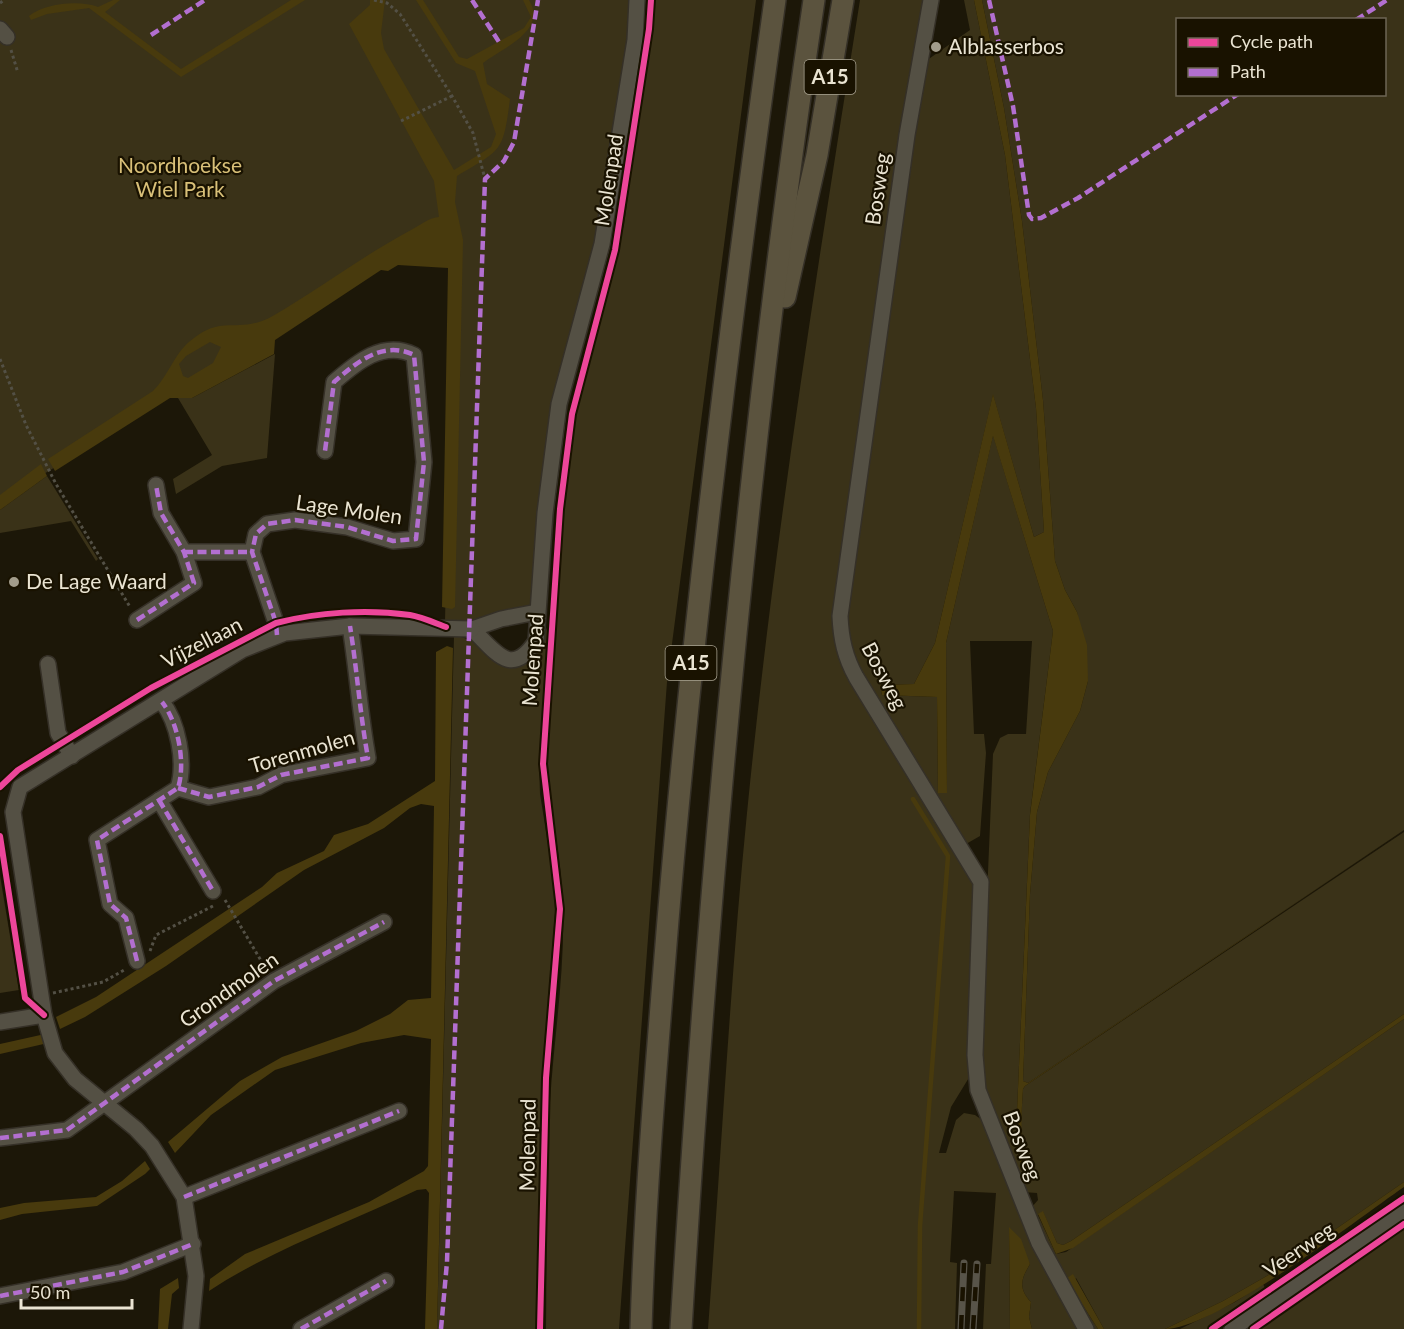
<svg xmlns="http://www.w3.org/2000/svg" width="1404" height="1329" font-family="Lato,sans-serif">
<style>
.green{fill:#3a3218;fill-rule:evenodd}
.water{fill:#483a0d;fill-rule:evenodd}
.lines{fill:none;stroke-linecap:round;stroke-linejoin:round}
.stream{stroke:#483a0d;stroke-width:4.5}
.minor-casing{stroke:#353027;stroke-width:18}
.highway-casing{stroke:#353027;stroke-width:24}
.path{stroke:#535045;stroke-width:3;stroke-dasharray:3 3;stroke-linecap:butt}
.minor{stroke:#545044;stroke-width:15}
.highway{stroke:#5b533e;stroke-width:21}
.rail-casing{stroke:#585449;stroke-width:7}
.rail{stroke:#191200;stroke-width:4.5;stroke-dasharray:14;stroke-linecap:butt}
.quiet{stroke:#b36fd0;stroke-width:4.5;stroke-dasharray:9 4.5;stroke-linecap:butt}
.cycleway-casing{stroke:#191200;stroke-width:10}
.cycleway{stroke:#ed469a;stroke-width:6}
.poi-dot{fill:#a29c8b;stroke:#191200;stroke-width:2}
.labels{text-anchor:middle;stroke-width:4.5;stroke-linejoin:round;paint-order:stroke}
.shield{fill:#191200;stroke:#aba593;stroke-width:1.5}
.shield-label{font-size:20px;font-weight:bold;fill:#eae4d2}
.poi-label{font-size:21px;fill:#eae4d2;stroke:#191200;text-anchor:start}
.park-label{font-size:21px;fill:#d9c078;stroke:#191200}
.street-label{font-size:21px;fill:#eae4d2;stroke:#191200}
</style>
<rect width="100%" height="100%" fill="#1c1708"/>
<g class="green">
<path d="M0,0H645L599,252L562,376L545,616L482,620L477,624L445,622L453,230L436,224L229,360L0,501Z"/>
<path d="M654,0H756L667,682L619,1329H546C547,1253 545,1177 550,1102C554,1037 565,972 563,907C562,858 549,808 547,758L566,473L580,391L624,225Z"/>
<path d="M860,0H925L835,627L950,836L974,886L970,1076L951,1107L939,1153H946L956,1120L964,1113L975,1115L989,1125L1080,1329H1032L1029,1317L1031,1302C1018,1288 1021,1279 1030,1264L1009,1228L1010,1329H983L986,1264H991L996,1193L954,1191L950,1262L957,1263L955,1329H708C721,1157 730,984 747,813C774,540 817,270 860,0Z"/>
<path d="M964,0H974L1005,155L1036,408L1044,532L1034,537L993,395L935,643L914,684L880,685L882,695L937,697L938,792L947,793L946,643L993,435L1053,631L1030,814L1016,1134L1019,1158L1027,1183L1020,1135L1023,1089L1025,1086L1404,832V1014L1071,1241L1063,1245L1057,1243L1043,1212L1038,1215L1056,1254L1066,1252L1404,1019V1182L1272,1273L1223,1301L1165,1329H1104L1076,1278L1070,1285L1098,1329H1092L1052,1258L1031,1208L1038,1200L1037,1193L1023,1192L982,1085V1014L993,754L1000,738L1008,734H1026L1032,641H970L974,734H984L986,753L980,836L966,844L853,661L845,634L923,63L970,30Z"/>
<path d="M982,0H1404V830L1028,1083L1023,1081L1030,894L1037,812L1048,772L1080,711L1088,681L1077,612L1065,590L1055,561L1043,400L1022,221L1004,108ZM1178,20H1384V94H1178Z"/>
<path d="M275,354L267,458L222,466L176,494L173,479L212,455L178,398H192Z"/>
<path d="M47,476L98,559L96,561L71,521L0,533V510Z"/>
<path d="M549,622L539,763L540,794L554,882L555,913L542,1079L536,1329H437L454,636C478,639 475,647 492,659C526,684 540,648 549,622Z"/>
<path d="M0,876L19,990L0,993Z"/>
<path d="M1404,1229V1329H1258Z"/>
<path d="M1263,1284L1266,1290L1208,1329H1180L1235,1302Z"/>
</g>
<g class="water">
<path d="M113,0H120L105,12L181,69L291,0H305L181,77L89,8L47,14L31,20L29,16C45,3 80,0 98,7Z"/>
<path d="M370,0H385L381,33L384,49L454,170L491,147L496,134L475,71L456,63L416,0H423L459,57L467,59L524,28L531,17L523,0H529C548,30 503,48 483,63L487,84L510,99C503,153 502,149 457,176L455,202L463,240L455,607L452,609L442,607L448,268L398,265L388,271L381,270L275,340L274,354L192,398H170L55,471L48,459L153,391C170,374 174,352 194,338C220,318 233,330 259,322C267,320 276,314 283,310C326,284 366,254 411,230C419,226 430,217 439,217L434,181L349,24L370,5ZM210,342L221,347L213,363L188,378L183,376L179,364L186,356Z"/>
<path d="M974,0H982L1004,108L1022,221L1043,400L1055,561L1065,590L1077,612L1087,645L1088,681L1080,711L1048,772L1037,812L1030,894L1023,1081L1028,1083L1404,830L1025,1086L1023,1089C1021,1121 1019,1150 1030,1181L1027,1183L1019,1158L1016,1134L1030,815L1053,631L993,436L946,643L947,793H938L937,697L882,695L880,685L914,684L935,643L993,394L1034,537L1044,532L1036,408L1005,155Z"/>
<path d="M41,464L47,476L0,510V495Z"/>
<path d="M447,646L453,648L437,1329H425L429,1193L426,1189L417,1190C347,1224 274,1248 209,1291L210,1279L245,1254L369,1202L424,1171L428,1166L431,1039L404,1035L361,1043L275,1070L211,1115L175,1153L168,1142L240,1081L282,1057L356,1031L390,1014L408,1000L431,998L434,806L421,804L410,808L384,828L304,870L166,966L85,1017L60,1029L56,1017L96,997L262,887L277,873L324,851L334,835L368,824L435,781L436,652Z"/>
<path d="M1404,1014V1019L1073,1248L1056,1254L1038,1214L1043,1211L1057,1243L1063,1245L1071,1241Z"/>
<path d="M45,1034L48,1043L0,1054V1044Z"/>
<path d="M145,1161L150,1169L145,1174L97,1206L22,1214L0,1220V1208L24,1203L96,1197L122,1181Z"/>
<path d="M1404,1182V1187C1356,1220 1216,1329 1165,1329L1223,1301L1272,1273Z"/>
<path d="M1009,1227L1021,1239L1030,1264C1021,1279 1018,1288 1031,1302L1029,1317L1032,1329H1010Z"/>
<path d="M1073,1274L1104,1329H1098L1070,1285L1067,1278Z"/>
<path d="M178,1278L179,1288L172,1294L168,1329H158L160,1289Z"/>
</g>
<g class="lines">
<path class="stream" d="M913,799L948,856L920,1226L919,1329"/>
<defs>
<g id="minor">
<path d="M931,0L907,135L840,616C841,639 845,657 856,677L981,882L975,1055L978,1090L1039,1243L1086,1329"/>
<path d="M0,29L7,37"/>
<path d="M184,552H252"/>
<path d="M537,612L501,619L472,629C495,651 511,679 536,641L545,513L559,404L602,244L635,40L637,0"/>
<path d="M137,620L194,583L184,552L161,513L156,485"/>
<path d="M277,635L276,623L252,552L256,534L267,524L295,520L347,527L393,541L416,539L424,462L414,355C383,340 357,362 334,382L325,451"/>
<path d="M48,664L58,733L72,756"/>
<path d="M178,788L209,797L258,787L281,775L368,758C360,714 357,670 350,626"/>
<path d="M159,800L213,891"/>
<path d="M137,961L126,918L110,904L97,840L178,788C186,763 178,722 162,702"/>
<path d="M0,1022L44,1015"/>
<path d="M0,1138L67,1130L274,981L384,922"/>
<path d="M184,1197L399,1111"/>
<path d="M0,1296L123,1272L193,1244"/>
<path d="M191,1329L196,1276L184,1197L152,1146L136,1129L75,1079L55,1053L44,1015L13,812L20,787L242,650L285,633L350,626L472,629"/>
<path d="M301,1329L386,1281"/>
<path d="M1232,1329L1404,1212"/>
</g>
<g id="highway">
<path d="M785,297L817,155L843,0"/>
<path d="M641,1329C645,1193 657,1056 668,920C694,612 732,306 775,0"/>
<path d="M681,1329C708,884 748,441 814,0"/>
</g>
</defs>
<use href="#minor" class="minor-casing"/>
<use href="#highway" class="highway-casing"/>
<g class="path">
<path d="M374,0L387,3L400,14L452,96L473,133L485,179"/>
<path d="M0,3L4,0"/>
<path d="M11,50L18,73"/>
<path d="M401,121L452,96"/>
<path d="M0,359L26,425L56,484L130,607"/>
<path d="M225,900L266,969"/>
<path d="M150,951L156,935L213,906"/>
<path d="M53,993L103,982L126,969"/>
</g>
<use href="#minor" class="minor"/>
<use href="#highway" class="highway"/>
<defs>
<g id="rail">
<path d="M961,1329L964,1263"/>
<path d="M973,1329L977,1264"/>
</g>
</defs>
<use href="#rail" class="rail-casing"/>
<use href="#rail" class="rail"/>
<g class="quiet">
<path d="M472,0L499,42"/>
<path d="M989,0L1013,106L1029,215L1032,219L1041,218L1078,198L1238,94"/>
<path d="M1356,20L1387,0"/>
<path d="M151,35L205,0"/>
<path d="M184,552H252"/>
<path d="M137,620L194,583L184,552L161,513L156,485"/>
<path d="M277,635L276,623L252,552L256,534L267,524L295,520L347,527L393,541L416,539L424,462L414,355C383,340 357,362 334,382L325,451"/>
<path d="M178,788L209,797L258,787L281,775L368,758C360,714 357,670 350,626"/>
<path d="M159,800L213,891"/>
<path d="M137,961L126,918L110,904L97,840L178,788C186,763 178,722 162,702"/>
<path d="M0,1138L67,1130L274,981L384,922"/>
<path d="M184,1197L399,1111"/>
<path d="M0,1296L123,1272L193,1244"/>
<path d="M301,1329L386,1281"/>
<path d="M441,1329L447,1262L485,179L504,161L514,142L538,0"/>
</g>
<defs>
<g id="cycleway">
<path d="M0,787L18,770L151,688L276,623C318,612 367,609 410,615C422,617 435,623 446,627"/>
<path d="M0,836L25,998L44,1015"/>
<path d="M540,1329L546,1078L560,909L543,764L560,509L572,414L615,250L649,29L651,0"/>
<path d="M1212,1329L1404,1198"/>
<path d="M1253,1329L1404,1224"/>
</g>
</defs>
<use href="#cycleway" class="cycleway-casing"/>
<use href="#cycleway" class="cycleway"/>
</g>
<g class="poi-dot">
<circle cx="936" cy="47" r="6"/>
<circle cx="14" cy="582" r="6"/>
</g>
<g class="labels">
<g class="shield">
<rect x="804.5" y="60" width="51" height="34" rx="4.5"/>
<rect x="665.5" y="646" width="51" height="34" rx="4.5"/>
</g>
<g class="shield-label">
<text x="830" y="84">A15</text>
<text x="691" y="670">A15</text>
</g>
<g class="poi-label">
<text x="948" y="54">Alblasserbos</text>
<text x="26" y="589">De Lage Waard</text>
</g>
<g class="park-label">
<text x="180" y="173">Noordhoekse<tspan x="180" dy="24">Wiel Park</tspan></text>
</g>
<g class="street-label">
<text transform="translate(609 180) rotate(-81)" y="7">Molenpad</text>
<text transform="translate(878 189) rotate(-82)" y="7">Bosweg</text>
<text transform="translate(349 510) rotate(8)" y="7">Lage Molen</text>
<text transform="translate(202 643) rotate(-27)" y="7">Vijzellaan</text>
<text transform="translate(533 660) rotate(-86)" y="7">Molenpad</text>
<text transform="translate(884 676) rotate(62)" y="7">Bosweg</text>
<text transform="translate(302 752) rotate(-16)" y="7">Torenmolen</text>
<text transform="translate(229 990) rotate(-35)" y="7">Grondmolen</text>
<text transform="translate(528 1145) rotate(-89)" y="7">Molenpad</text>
<text transform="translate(1022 1146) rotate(69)" y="7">Bosweg</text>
<text transform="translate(1299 1250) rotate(-34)" y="7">Veerweg</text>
</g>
</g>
<rect x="1176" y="18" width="210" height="78" fill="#191200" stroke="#6d6654" stroke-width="1.5"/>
<rect x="1188" y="38" width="30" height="9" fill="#ed469a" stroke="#6d6654" stroke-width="1.5"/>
<text x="1230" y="48" font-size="18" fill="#eae4d2">Cycle path</text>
<rect x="1188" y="68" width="30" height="9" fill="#b36fd0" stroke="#6d6654" stroke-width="1.5"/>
<text x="1230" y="78" font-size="18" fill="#eae4d2">Path</text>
<path d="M21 1299v9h111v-9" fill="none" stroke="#eae4d2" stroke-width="3"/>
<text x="30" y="1299" font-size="18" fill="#eae4d2" stroke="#191200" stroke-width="4.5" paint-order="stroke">50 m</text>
</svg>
